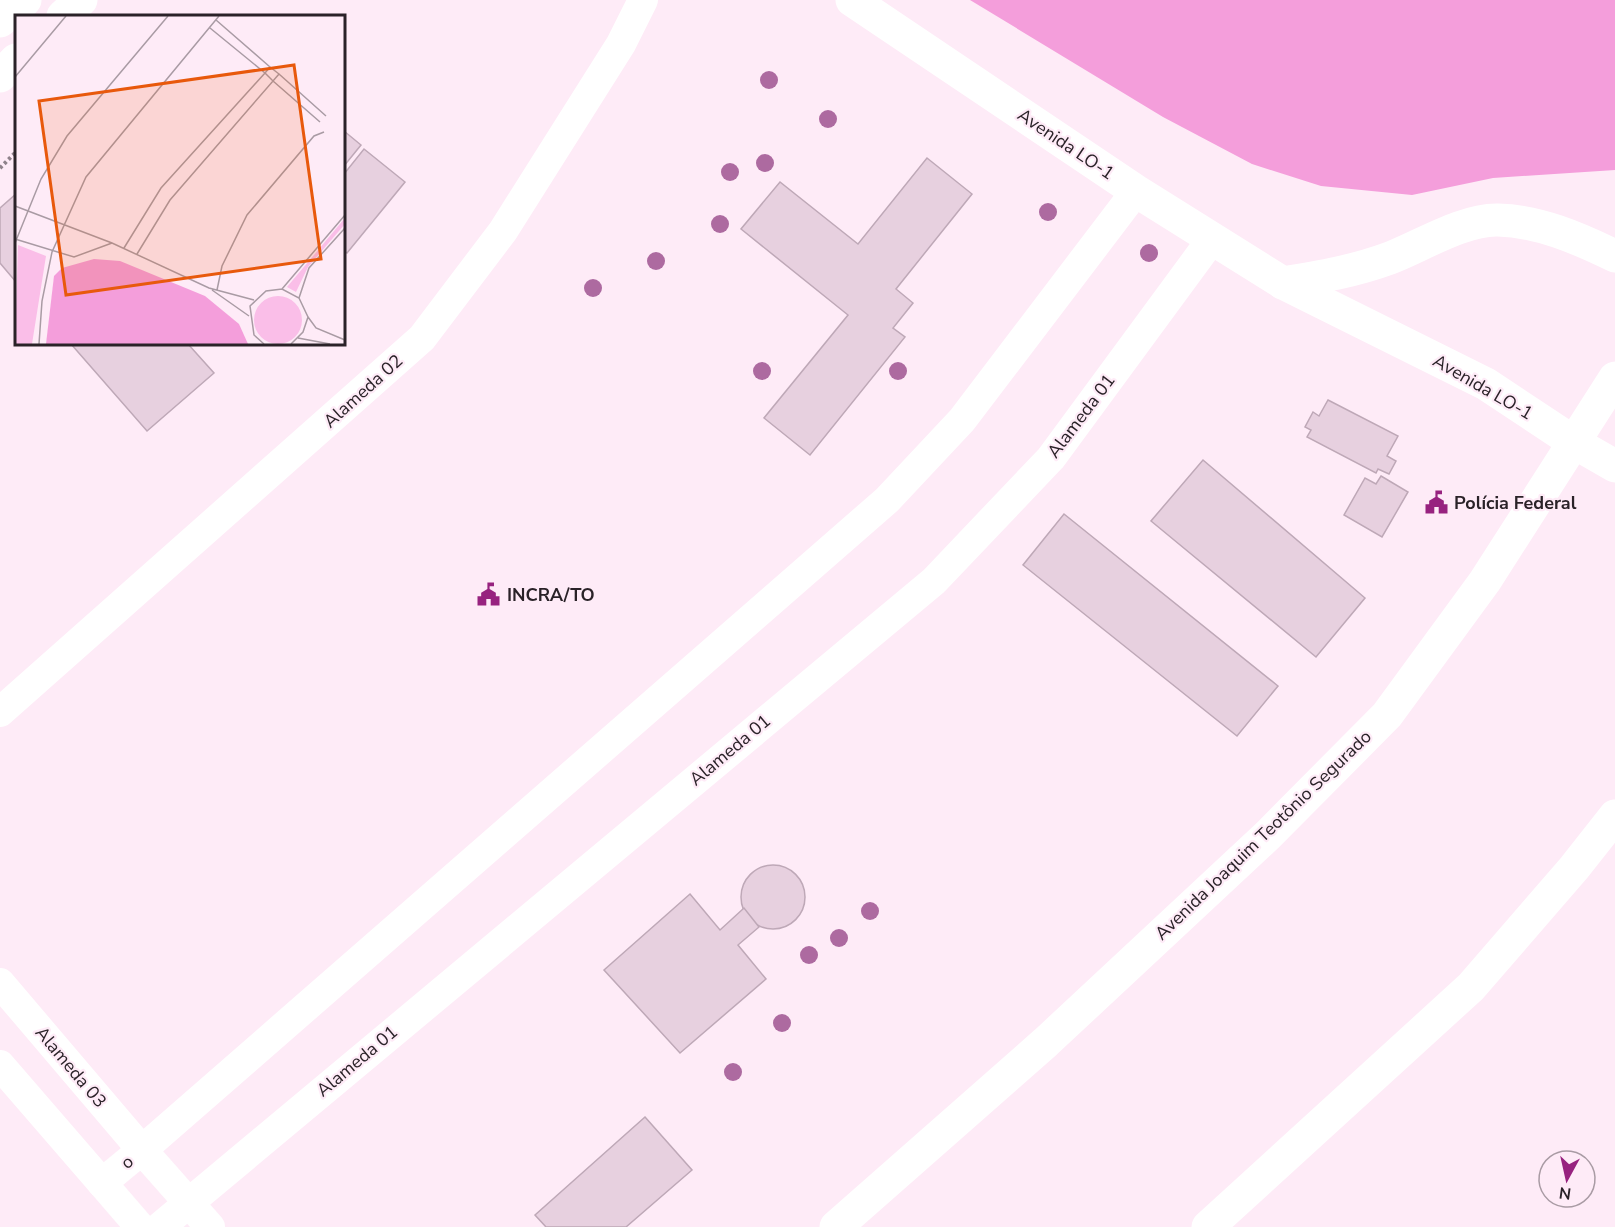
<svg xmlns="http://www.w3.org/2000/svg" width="1615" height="1227" font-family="'Nunito Sans',sans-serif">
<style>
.forest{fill:#f49edb}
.building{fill:#e7d0df;stroke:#bea8b7;stroke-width:1.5}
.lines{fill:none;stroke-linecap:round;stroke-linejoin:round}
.path{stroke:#8f828b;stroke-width:4;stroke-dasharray:3 3;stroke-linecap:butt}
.minor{stroke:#fff;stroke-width:30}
.tertiary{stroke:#fff;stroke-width:33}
.secondary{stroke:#fff;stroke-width:33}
.tree{fill:#ad6aa0}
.labels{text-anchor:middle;stroke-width:4.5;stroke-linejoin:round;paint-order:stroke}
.street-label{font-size:18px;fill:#2a2228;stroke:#feebf7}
.poi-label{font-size:18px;font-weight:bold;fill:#2a2228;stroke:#feebf7;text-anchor:start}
.inset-road{fill:none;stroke:#a99ba4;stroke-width:1.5}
.view{fill:#e8590c;fill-opacity:0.15;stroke:#e8590c;stroke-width:3}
.inset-edge{fill:none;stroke:#2a2228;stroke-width:3}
</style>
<rect width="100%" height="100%" fill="#feebf7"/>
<path class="forest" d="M970,0H1615V170L1493,178L1412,195L1321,186L1252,164L1163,117Z"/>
<g class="building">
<path d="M344,131L361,145L344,166Z"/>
<path d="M364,149L405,182L347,253L344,251V174Z"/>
<path d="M927,158L972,194L896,289L913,303L893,328L905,337L810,455L764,418L848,315L741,229L780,182L858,244Z"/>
<path d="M16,194V282L0,263V208Z"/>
<path d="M71,344H188L214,373L147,431Z"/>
<path d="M1328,400L1398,436L1387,456L1396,461L1389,474L1378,469L1376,473L1307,437L1311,430L1305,427L1313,412L1319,416Z"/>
<path d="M1203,460L1365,598L1316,657L1151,521Z"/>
<path d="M1381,476L1408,492L1382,537L1344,515L1365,478L1376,484Z"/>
<path d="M1064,514L1278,686L1237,736L1023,565Z"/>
<circle cx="773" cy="897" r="32"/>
<path d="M690,894L720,930L744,908L759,927L738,945L766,979L680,1053L604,970Z"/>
<path d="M645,1117L692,1170L626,1227H546L535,1215Z"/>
</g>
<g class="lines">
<path class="path" d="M0,168L16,152"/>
<g class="minor">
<path d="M0,712L422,338L503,231L621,44L643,0"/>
<path d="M0,983L142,1150L887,500L962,420L1136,191"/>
<path d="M0,1065L102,1183"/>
<path d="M140,1227L102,1183L142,1150L210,1227"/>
<path d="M160,1227L934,581L1051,458L1212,239"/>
</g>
<g class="tertiary">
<path d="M852,0L1136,191L1283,283L1486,384L1575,443L1615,466"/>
<path d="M63,16L81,0"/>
<path d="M0,21L25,0"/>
<path d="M0,76L16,60"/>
<path d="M1283,283C1320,277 1355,271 1390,258C1421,246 1464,219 1498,220C1539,221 1578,238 1615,256"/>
</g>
<g class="secondary">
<path d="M836,1227L1046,1042L1268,835L1387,715L1485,581L1615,378"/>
<path d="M1208,1227L1471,987L1574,868L1615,816"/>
</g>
</g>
<g class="tree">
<circle cx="769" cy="80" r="9"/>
<circle cx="828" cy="119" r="9"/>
<circle cx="765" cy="163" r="9"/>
<circle cx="730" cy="172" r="9"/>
<circle cx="1048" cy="212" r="9"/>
<circle cx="720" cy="224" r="9"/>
<circle cx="1149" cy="253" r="9"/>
<circle cx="656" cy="261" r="9"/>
<circle cx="593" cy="288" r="9"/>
<circle cx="762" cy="371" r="9"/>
<circle cx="898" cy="371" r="9"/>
<circle cx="870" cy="911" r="9"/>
<circle cx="839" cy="938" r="9"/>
<circle cx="809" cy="955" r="9"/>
<circle cx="782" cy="1023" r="9"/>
<circle cx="733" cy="1072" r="9"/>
</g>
<defs>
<symbol id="civic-bare" viewBox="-9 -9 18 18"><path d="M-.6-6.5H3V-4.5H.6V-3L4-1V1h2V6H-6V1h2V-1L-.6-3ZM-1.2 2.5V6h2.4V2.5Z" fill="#97227f" stroke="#feebf7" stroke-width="2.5" paint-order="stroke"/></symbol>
</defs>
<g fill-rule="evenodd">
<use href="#civic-bare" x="1420" y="486" width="33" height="33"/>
<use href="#civic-bare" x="472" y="578" width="33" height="33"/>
</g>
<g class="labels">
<g class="street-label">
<text transform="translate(1066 144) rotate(34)" y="6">Avenida LO-1</text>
<text transform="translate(1483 387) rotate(30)" y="6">Avenida LO-1</text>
<text transform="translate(363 391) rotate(-42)" y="6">Alameda 02</text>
<text transform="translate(1081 416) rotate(-53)" y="6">Alameda 01</text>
<text transform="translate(730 750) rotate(-40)" y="6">Alameda 01</text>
<text transform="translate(1263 835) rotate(-44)" y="6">Avenida Joaquim Teotônio Segurado</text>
<text transform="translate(357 1061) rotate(-40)" y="6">Alameda 01</text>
<text transform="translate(71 1067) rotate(50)" y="6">Alameda 03</text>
<text transform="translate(127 1162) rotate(-40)" y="6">o</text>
</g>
<g class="poi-label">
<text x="1454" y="509">Polícia Federal</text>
<text x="507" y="601">INCRA/TO</text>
</g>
</g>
<g transform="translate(15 15)">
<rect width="330" height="330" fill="#feebf7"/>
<path d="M330,203V209L293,252L281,277L272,272ZM3,230L31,241L17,329H0ZM239 305a24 24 0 1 1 48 0a24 24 0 1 1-48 0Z" fill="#fabee8"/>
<path d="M79,244L105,246L190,281L224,309L233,329H31L39,261L47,253Z" fill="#f49edb"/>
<path class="inset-road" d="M201,5L255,52M264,59L311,101M0,62L51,1M0,191L97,228L194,273L239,285M0,224L59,242L97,228M0,228L26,164L52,121L153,1M109,233L146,173L250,58L255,52L264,59L258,66L250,58L195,13M122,239L155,185L258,66L305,107M267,274L330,200M197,275L234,301M202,275L207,251L232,200L299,121L309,117M284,283L294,253L330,213M293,302L301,313L330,325M283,323L315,329M24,329L27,286L37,237L71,162L204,1M249,329L239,320L235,291L251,276L267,274L284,283L293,302L288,317L276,329"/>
<path class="view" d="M279,50L306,244L51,280L24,86Z"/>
<rect width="330" height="330" class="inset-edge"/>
</g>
<g transform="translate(1567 1179) rotate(188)"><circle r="28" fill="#feebf7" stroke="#a99ba4" stroke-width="1.5"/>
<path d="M0-4.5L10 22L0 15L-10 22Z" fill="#97227f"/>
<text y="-9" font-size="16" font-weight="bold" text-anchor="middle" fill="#2a2228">N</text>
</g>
</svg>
